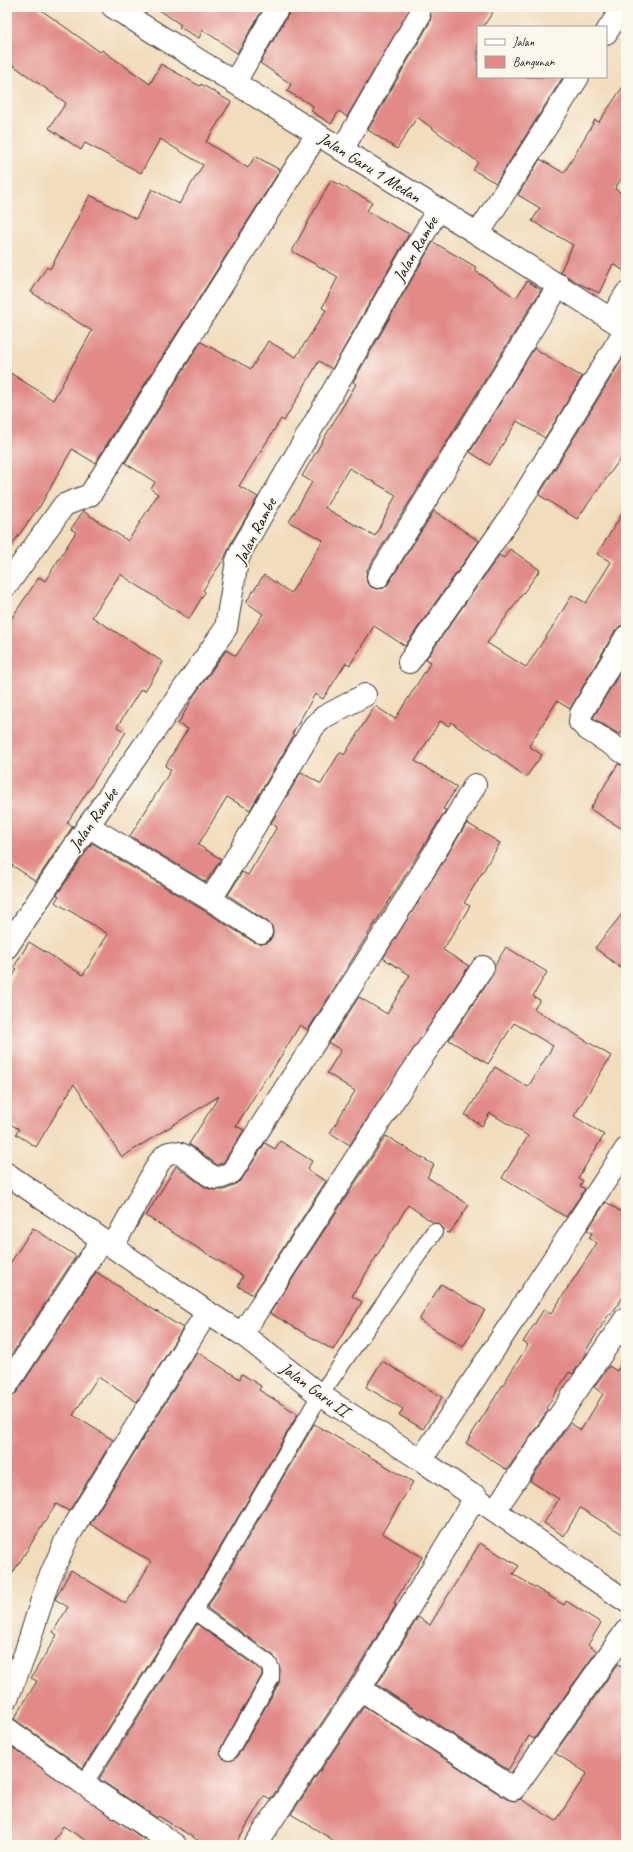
<svg xmlns="http://www.w3.org/2000/svg" width="633" height="1852" font-family="Caveat,sans-serif">
<style>
.building{fill:#e18a88;fill-rule:evenodd}
.lines{fill:none;stroke-linecap:round;stroke-linejoin:round}
.service-casing{stroke:#3c3934;stroke-width:18}
.minor-casing{stroke:#3c3934;stroke-width:24}
.tertiary-casing{stroke:#3c3934;stroke-width:24}
.service{stroke:#fff;stroke-width:16}
.minor{stroke:#fff;stroke-width:22}
.tertiary{stroke:#fff;stroke-width:22}
.labels{text-anchor:middle;stroke-width:4;stroke-linejoin:round;paint-order:stroke}
.street-label{font-size:17px;fill:#1c1c1c;stroke:#fbf7ec}
</style>
<rect width="100%" height="100%" fill="#fbf7ec"/>
<filter id="ink" filterUnits="userSpaceOnUse"><feTurbulence type="fractalNoise" baseFrequency=".025" numOctaves="2"/><feDisplacementMap in="SourceGraphic" scale="8" xChannelSelector="R" yChannelSelector="G"/><feConvolveMatrix kernelMatrix="1 2 1 2 8 2 1 2 1" color-interpolation-filters="sRGB"/></filter>
<filter id="wash" filterUnits="userSpaceOnUse"><feTurbulence type="fractalNoise" baseFrequency=".012" numOctaves="4" result="noise"/><feDisplacementMap in="SourceGraphic" scale="16" xChannelSelector="R" yChannelSelector="G"/><feGaussianBlur stdDeviation="0.9" result="paint"/><feColorMatrix in="noise" values="0 0 0 0 0 0 0 0 0 0 0 0 0 0 0 0 0 1.4 0 .05"/><feComposite in="paint" operator="in"/></filter>
<g filter="url(#wash)">
<rect width="100%" height="100%" fill="#f1dcbb"/>
<g id="blocks">
<g class="building">
<path d="M7,7H37L100,52L102,50L150,84L161,64L200,86L201,84L231,102L206,142L248,168L255,156L280,170L95,463L72,449L39,508H38L7,552V371L53,400L92,331L31,292L47,267L50,269L90,195L136,219L152,189L179,204L203,165L160,139L141,173L85,143L81,150L49,128L66,103L7,61Z"/>
<path d="M155,7H264L237,53L203,30L199,38L179,27L181,25Z"/>
<path d="M290,7H411L347,117L339,111L331,124L311,111L313,106L287,91L291,84L260,63L289,13Z"/>
<path d="M427,7H496L483,27H478V77H563L496,183L473,170L478,162L417,117L397,149L368,130L430,22L431,16Z"/>
<path d="M626,82V170L615,189L626,196V272L613,264L599,293L578,283L560,272L573,245L532,221L540,208L518,195L540,159L564,173L595,120L599,122Z"/>
<path d="M331,180L372,202L367,211L409,234L332,369L319,361L284,421L281,419L239,486L258,497L231,543L225,557L203,590L205,592L189,619L120,574L92,617L163,662L145,691L141,689L117,727L126,732L67,823L73,826L36,881L7,862V625L39,577L45,581L76,532L71,529L83,511L128,541L158,494L151,489L155,482L125,463L201,342L251,369L268,341L296,357L326,310L322,308L338,277L292,251Z"/>
<path d="M433,242L476,267L474,270L516,298L527,281L541,290L367,570L366,576L367,583L371,587L377,589L384,588L388,584L434,511L479,541L405,646L374,626L350,665L346,663L323,699L315,694L292,734L294,735L250,810L227,797L198,845L221,859L206,882L130,836L171,770L165,766L188,729L178,724L195,694L226,650L236,656L263,614L246,602L264,575L291,593L323,540L289,522L312,482L302,476L356,384L353,382ZM349,468L396,495L375,536L325,508Z"/>
<path d="M534,348L582,377L545,438L517,421L490,465L470,452Z"/>
<path d="M626,353V451L577,519L539,495Z"/>
<path d="M626,508V625L620,626L615,631L570,709L557,701L529,746L542,755L526,777L451,722L449,726L440,721L415,761L457,787L443,809L446,810L308,1030L300,1025L268,1077L267,1076L236,1126L244,1130L223,1163L217,1165L189,1144L219,1096L122,1157L74,1084L36,1147L16,1134L19,1129L7,1122V986L17,969L14,967L29,942L83,975L108,934L55,902L59,896L57,895L92,843L203,910L254,942L261,944L267,943L272,938L273,933L272,926L268,922L228,895L242,872L248,875L277,827L271,823L301,772L321,784L340,752L344,755L375,706L395,719L431,662L426,659L499,555L504,558L510,549L540,570L487,643L526,667L553,626L572,595L586,603L611,562L597,554Z"/>
<path d="M626,662V725L620,735L593,718Z"/>
<path d="M618,764L626,766V831L590,809Z"/>
<path d="M467,823L500,843L464,903L470,906L443,950L469,966L350,1145L330,1133L355,1091L327,1073L341,1050L329,1043L359,997L387,1014L410,975L383,958Z"/>
<path d="M626,909V972L595,948Z"/>
<path d="M506,947L547,972L533,996L540,1000L534,1009L611,1056L574,1116L604,1135L578,1178L583,1181L580,1186L585,1189L566,1217L502,1178L528,1136L490,1113L482,1126L465,1115L495,1067L528,1087L553,1046L514,1023L488,1064L449,1040L493,974L495,965Z"/>
<path d="M386,1136L434,1165L427,1177L469,1205L449,1234L439,1224L434,1223L408,1205L352,1296L362,1302L333,1350L270,1313Z"/>
<path d="M280,1141L312,1161L307,1170L326,1181L253,1295L238,1286L243,1276L146,1216L176,1166L205,1187L213,1190H224L233,1186L242,1179L265,1143L275,1149Z"/>
<path d="M606,1202L626,1215V1292L611,1315L609,1314L585,1352L587,1353L573,1374L569,1372L546,1408L548,1410L507,1470L466,1443L528,1345L523,1342L544,1309L551,1314L597,1243L589,1238L592,1233L587,1230Z"/>
<path d="M33,1228L76,1256L7,1362V1268Z"/>
<path d="M96,1272L123,1289L122,1290L183,1328L137,1402L98,1377L73,1415L113,1440L69,1511L56,1504L7,1582V1397L13,1396L17,1392Z"/>
<path d="M441,1284L485,1310L463,1347L419,1320Z"/>
<path d="M197,1352L240,1379L242,1374L261,1386L259,1390L298,1414L186,1606L83,1768L14,1719L37,1681L31,1678L57,1635L53,1632L68,1607L55,1599L71,1570L126,1604L151,1562L90,1524Z"/>
<path d="M626,1356V1536L580,1508L564,1536L544,1523L559,1499L530,1481L570,1423L581,1430L603,1394L594,1387L609,1366L617,1371Z"/>
<path d="M382,1361L442,1397L423,1429L399,1415L403,1409L366,1387Z"/>
<path d="M314,1424L413,1482L382,1533L422,1557L394,1603L396,1605L349,1682L270,1800L264,1796L235,1845H206L158,1816L157,1818L99,1779L197,1624L262,1671V1675L221,1748V1756L225,1760H233L237,1757L279,1683L280,1668L273,1655L207,1608Z"/>
<path d="M480,1543L519,1566L513,1574L564,1605L566,1601L601,1623L588,1645L597,1651L534,1739L529,1736L508,1770L377,1685L418,1617L430,1625Z"/>
<path d="M618,1664L626,1669V1845H341L291,1814L364,1706L507,1799L514,1801L521,1799L556,1821L587,1773L555,1753Z"/>
<path d="M10,1746L144,1839L140,1845H93L63,1826L51,1845H7V1751Z"/>
</g>
</g>
</g>
<g filter="url(#ink)">
<use href="#blocks" fill-opacity="0" stroke="#3c3934" stroke-width="1"/>
<g class="lines">
<defs>
<g id="service">
<path d="M194,1611L268,1663L271,1668V1678L229,1752"/>
<path d="M84,1784L194,1611L320,1395L434,1232"/>
</g>
<g id="minor">
<path d="M606,33L623,7"/>
<path d="M235,82L278,7"/>
<path d="M342,150L419,16"/>
<path d="M478,234L578,77"/>
<path d="M611,319L626,294"/>
<path d="M378,577L559,285"/>
<path d="M7,585L64,505L90,495L317,134"/>
<path d="M626,637L581,714L580,722L587,729L626,754"/>
<path d="M409,662L510,518L626,329"/>
<path d="M88,826L210,899L221,883L314,726L324,717L365,695"/>
<path d="M210,899L261,932"/>
<path d="M7,947L88,826L226,628L237,561L242,549L438,209"/>
<path d="M7,1174L207,1312L67,1538L47,1584L25,1654L7,1698"/>
<path d="M113,1246L158,1164C161,1160 165,1154 169,1153C184,1147 203,1176 217,1178C223,1178 227,1175 232,1172C313,1043 398,917 475,785"/>
<path d="M242,1334L406,1081L483,967"/>
<path d="M7,1385L102,1240"/>
<path d="M421,1460L626,1601"/>
<path d="M495,1510L626,1318"/>
<path d="M360,1689L514,1789L626,1631"/>
<path d="M7,1729L84,1784L175,1845"/>
<path d="M255,1845L360,1689L476,1496"/>
</g>
<g id="tertiary">
<path d="M113,7L478,234L626,329"/>
<path d="M207,1312L242,1334L320,1395L421,1460L626,1149"/>
</g>
</defs>
<use href="#service" class="service-casing"/>
<use href="#minor" class="minor-casing"/>
<use href="#tertiary" class="tertiary-casing"/>
<use href="#service" class="service"/>
<use href="#minor" class="minor"/>
<use href="#tertiary" class="tertiary"/>
</g>
</g>
<g class="labels">
<g class="street-label">
<text transform="translate(370 167) rotate(32)" y="6">Jalan Garu 1 Medan</text>
<text transform="translate(415 249) rotate(-60)" y="6">Jalan Rambe</text>
<text transform="translate(255 531) rotate(-63)" y="6">Jalan Rambe</text>
<text transform="translate(93 819) rotate(-55)" y="6">Jalan Rambe</text>
<text transform="translate(315 1389) rotate(36)" y="6">Jalan Garu II</text>
</g>
</g>
<rect width="633" height="1852" fill="none" stroke="#fbf7ec" stroke-width="24"/>
<rect x="477" y="26" width="130" height="52" fill="#fbf7ec" stroke="#a29f99"/>
<rect x="485" y="39" width="20" height="6" fill="#ffffff" stroke="#a29f99"/>
<text x="513" y="46" font-size="12" fill="#1c1c1c">Jalan</text>
<rect x="485" y="56" width="20" height="12" fill="#e18a88" stroke="#a29f99"/>
<text x="513" y="66" font-size="12" fill="#1c1c1c">Bangunan</text>
</svg>
